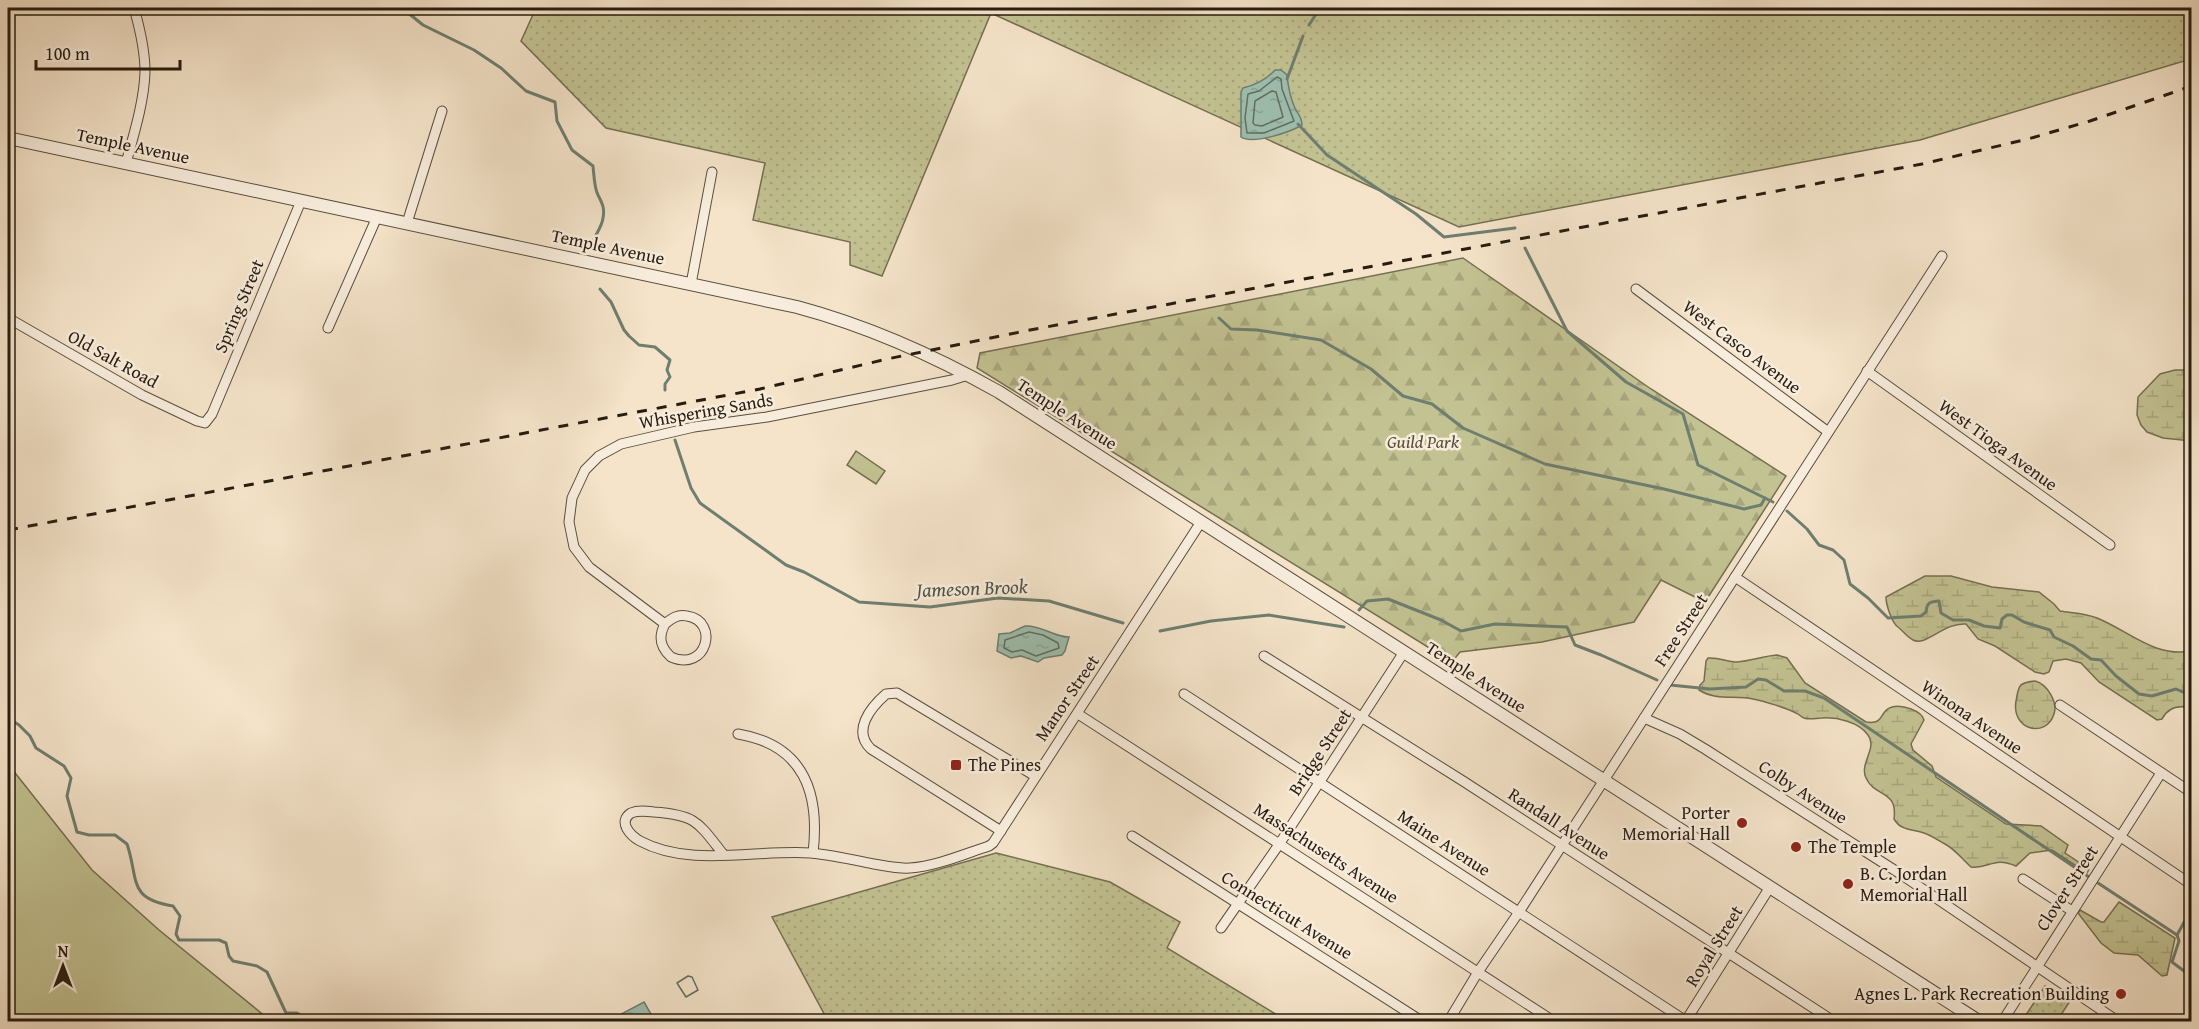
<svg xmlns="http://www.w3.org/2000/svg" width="2199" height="1029" font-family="'Gentium Book Plus',serif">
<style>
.grass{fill:#c3c292;stroke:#756f51;stroke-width:1.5}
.forest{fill:url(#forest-firs);stroke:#756f51;stroke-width:1.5}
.wetland{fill:url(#wetland-marsh);stroke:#756f51;stroke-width:1.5}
.park{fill:url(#park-dots);stroke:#756f51;stroke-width:1.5}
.water{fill:url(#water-ripples);stroke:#6e7e70;stroke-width:1.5}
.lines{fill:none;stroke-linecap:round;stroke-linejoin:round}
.shore{stroke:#626e60;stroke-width:1.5}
.stream{stroke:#6e7e70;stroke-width:3}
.minor-casing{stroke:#5a4e3e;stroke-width:11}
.tertiary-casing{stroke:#5a4e3e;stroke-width:14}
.minor{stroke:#f8eddd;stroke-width:9}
.tertiary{stroke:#f8eddd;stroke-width:12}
.rail{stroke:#271c10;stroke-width:3;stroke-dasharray:10 10;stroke-linecap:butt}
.poi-dot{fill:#8f2418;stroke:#f8eddd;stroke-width:2}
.labels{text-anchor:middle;stroke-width:5;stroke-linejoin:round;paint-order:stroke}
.street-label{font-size:18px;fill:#271c10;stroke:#f8eddd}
.park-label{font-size:18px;font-style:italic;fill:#564e37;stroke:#f8eddd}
.poi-label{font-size:18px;fill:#271c10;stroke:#f8eddd;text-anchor:start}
.water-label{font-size:20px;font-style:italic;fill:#515548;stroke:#f8eddd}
</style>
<defs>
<pattern id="forest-firs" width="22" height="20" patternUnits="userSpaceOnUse" patternTransform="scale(1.5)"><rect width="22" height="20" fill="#c3c292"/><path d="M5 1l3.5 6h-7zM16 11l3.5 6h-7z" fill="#a8a67d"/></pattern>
<pattern id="wetland-marsh" width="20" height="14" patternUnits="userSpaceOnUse" patternTransform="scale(1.5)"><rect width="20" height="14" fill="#c3c292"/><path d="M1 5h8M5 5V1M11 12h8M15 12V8" fill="none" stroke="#a8a67d"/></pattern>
<pattern id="park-dots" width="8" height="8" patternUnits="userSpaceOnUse" patternTransform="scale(1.5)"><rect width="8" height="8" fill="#c3c292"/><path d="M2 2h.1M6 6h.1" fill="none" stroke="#a8a67d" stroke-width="1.8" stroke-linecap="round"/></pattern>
<pattern id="water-ripples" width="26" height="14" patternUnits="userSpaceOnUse" patternTransform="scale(1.5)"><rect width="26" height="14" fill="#9ebfb0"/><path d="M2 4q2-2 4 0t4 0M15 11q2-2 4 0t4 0" fill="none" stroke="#88a496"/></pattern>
</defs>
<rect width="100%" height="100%" fill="#f5e4ca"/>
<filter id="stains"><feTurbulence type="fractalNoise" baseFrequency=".00333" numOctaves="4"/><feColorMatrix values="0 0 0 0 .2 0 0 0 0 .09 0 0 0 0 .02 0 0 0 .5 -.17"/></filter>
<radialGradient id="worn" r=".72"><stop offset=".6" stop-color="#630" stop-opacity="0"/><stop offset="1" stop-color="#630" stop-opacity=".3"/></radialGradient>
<g class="grass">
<path d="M856,451L885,471L876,484L847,465Z"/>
<path d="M8,764L92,870L159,930L271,1021H8Z"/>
</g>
<path class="forest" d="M1463,258L1651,389L1786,476L1705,602L1661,580L1634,622L1542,642L1460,652L1452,662L977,368L980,353Z"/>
<g class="wetland">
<path d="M2175,370H2191V441L2163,438L2147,432L2141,425L2137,415L2138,397L2160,374Z"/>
<path d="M1925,576H1951L1992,587L2039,592L2054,604L2060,611C2072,613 2085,613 2097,618C2129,631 2155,658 2191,651V708C2179,705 2168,707 2162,719L2157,720L2099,682L2081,663L2066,659L2053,661L2049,672L2044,674L2035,672L1995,646L1978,639L1966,624C1944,622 1926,647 1913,640C1907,637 1903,631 1898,627C1892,623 1886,605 1886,597Z"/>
<path d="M1777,655L1787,658L1805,683L1866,722C1886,725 1878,711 1892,707C1902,704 1922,711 1924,720L1911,744L1913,750L1932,766L1936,777L2006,824L2041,826L2068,845L2065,853L2089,869L2087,873L2052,850L2030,853L2016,866C1993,856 1990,869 1971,867C1962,859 1956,850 1945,844C1939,841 1931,835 1924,833C1912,829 1901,831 1894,819C1898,789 1875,798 1866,778C1859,763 1878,748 1868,735C1859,722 1837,717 1822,718C1816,718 1810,720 1804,718C1801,717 1799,714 1796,713C1787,708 1763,701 1753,699C1735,695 1716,701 1699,690L1700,685L1704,681L1706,661L1708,658C1719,657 1727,662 1737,662C1751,661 1763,656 1777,655Z"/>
<path d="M2035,681C2047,684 2058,702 2054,714C2046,739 2011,730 2016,701C2019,685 2018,683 2035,681Z"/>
<path d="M2119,902L2175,938L2167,975L2162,976L2138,955L2114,953L2101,943L2078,913L2080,910L2101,922H2104Z"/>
</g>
<g class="park">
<path d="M536,8H2192L2191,59L1920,140L1459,227L991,13L882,276L850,265V242L753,220L765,163L606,128L521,41Z"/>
<path d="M996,853L1110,882L1180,922L1167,948L1287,1021H828L772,917Z"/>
<path d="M2045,986L2070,1001L2057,1021H2022Z"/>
</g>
<g class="water">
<path d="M1275,70H1281L1287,75C1288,86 1290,96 1294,106C1297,113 1302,117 1302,125C1290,132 1253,145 1241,137V92L1243,88C1256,85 1266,80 1275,70Z"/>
<path d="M1025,626C1042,625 1053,637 1069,637L1065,651L1062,655L1044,658L1038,662L1021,656L1011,658L997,651L999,634L1010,633Z"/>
<path d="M644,1002L655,1021H613L612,1019Z"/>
</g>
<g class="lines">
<g class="shore">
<path d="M1277,77L1281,79L1282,89L1294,121L1264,133H1247L1245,118L1248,94L1259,91Z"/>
<path d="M1272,91L1276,92L1283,117L1262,126L1255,125L1253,123L1255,101Z"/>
<path d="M1029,632L1043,635L1058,643L1059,648L1036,656L1022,650L1012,652L1004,648L1005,640Z"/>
<path d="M688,976L692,977L698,990L686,997L677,983Z"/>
</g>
<g class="stream">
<path d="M402,8L423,25L474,50L501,68L526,91L555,102L557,121L572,150L593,166C594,175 594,187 598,195C602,203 605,208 603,218C602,227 595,235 592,244"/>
<path d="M1309,25L1320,8"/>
<path d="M1287,79L1303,36"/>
<path d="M1298,124L1327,155L1416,214L1444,237L1515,228"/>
<path d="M1525,248L1567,331L1626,382L1683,414L1698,465L1773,502"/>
<path d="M600,289L611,302L624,330L629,336L639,345L655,347L670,360L667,370L670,377L665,384V390"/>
<path d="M1219,318L1231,329L1257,330L1321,340L1371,369L1403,396L1432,404L1463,428L1545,464L1664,489L1744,509L1761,505L1765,498"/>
<path d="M670,416L671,424"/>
<path d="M675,440L691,488L700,503L786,565L804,572L859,602L930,607L998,598L1049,601L1123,623"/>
<path d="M1787,511L1807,529L1819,545L1833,550L1844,560L1850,584L1868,598L1888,618L1921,616L1926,612C1927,602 1930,602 1939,601L1941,613L1953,620H1969L1984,626L2000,628L2002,619L2007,615H2012L2024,622L2050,630L2054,637L2073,646L2091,659L2101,660L2116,676L2139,694L2152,696L2176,689L2192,696"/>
<path d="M1359,610L1367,601L1388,599L1441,620L1461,631L1495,624L1567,627L1575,645L1601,655L1657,680"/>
<path d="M1160,631L1211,621L1269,615L1344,627"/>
<path d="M1670,685L1710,689L1746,687L1758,679L1766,680L1784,691H1805L1824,698L2089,877"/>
<path d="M8,718L19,725L30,736L36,748L64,766L71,778L67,796L77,832L89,835H115L127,844C139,879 127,899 173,906L180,916L176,934L179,940H219L226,943L229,956L233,961L257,966L267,972L286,1013H297L314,1022"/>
<path d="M2190,878L2192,867"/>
<path d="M2098,883L2177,935L2179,941L2172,962L2192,977"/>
<path d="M2191,892L2192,893"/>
<path d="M2177,935L2192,908"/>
</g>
<defs>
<g id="minor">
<path d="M126,163C134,134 144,102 145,72C145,50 140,29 134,8"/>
<path d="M407,223L442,111"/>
<path d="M691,284L712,172"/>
<path d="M1636,289L1827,431"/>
<path d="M8,318L142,395L197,421L205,423L212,414L301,201"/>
<path d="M328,328L377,217"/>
<path d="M1867,371L2110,545"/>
<path d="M1735,577L2192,885"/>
<path d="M665,624C672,618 678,614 687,616C720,621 707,673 671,657C660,647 658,637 665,624L589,567L574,547L569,522L572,498L585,470L599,456L621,444L694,427L767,417L952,380L968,375"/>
<path d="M1264,656L1463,781L1835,1022"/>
<path d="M1184,694L1686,1021"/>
<path d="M2060,705L2192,793"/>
<path d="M1078,714L1555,1022"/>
<path d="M1644,718L1680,734L1705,749L1899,873L2119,1022"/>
<path d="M738,734C804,745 820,793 813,853"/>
<path d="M1001,831L871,749C852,731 870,708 886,694L897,693L1035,776"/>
<path d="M1132,836L1423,1022"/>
<path d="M723,854C698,822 696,815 654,812C646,811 638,810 631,813C617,822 631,836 640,841C690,868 757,849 811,853C832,855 854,860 874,864C886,866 898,869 910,868C937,866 964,854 989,846L993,843L1201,522"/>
<path d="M2023,879L2072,911"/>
<path d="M1221,928L1280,843L1404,652"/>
<path d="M1448,1022L1478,972L1519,912L1942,256"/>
<path d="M1685,1022L1770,887"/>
<path d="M2002,1022L2161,773"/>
</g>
<path id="tertiary" d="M8,138L797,307C868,326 935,356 999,392L1980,1022"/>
</defs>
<use href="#minor" class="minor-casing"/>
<use href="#tertiary" class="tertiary-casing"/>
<use href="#minor" class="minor"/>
<use href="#tertiary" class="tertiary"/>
<path class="rail" d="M8,530L760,389L887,359L1030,330L1922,164L2028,139L2090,121L2192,86"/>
</g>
<g class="poi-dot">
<rect x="950" y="759" width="12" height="12" rx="3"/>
<circle cx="1742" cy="823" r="6"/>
<circle cx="1796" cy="847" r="6"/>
<circle cx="1848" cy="884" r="6"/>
<circle cx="2121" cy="994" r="6"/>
</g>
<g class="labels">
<g class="street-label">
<text transform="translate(133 146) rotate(12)" y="6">Temple Avenue</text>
<text transform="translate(608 247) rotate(12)" y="6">Temple Avenue</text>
<text transform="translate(239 306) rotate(-67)" y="6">Spring Street</text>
<text transform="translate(1742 347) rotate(37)" y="6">West Casco Avenue</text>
<text transform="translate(113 359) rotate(29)" y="6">Old Salt Road</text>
<text transform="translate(706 411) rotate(-10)" y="6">Whispering Sands</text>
<text transform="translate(1067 414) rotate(33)" y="6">Temple Avenue</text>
<text transform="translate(1998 445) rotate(36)" y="6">West Tioga Avenue</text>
<text transform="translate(1681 630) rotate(-57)" y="6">Free Street</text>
<text transform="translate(1476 677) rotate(33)" y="6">Temple Avenue</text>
<text transform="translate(1067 698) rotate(-56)" y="6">Manor Street</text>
<text transform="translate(1972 717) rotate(34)" y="6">Winona Avenue</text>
<text transform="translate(1320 752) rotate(-57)" y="6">Bridge Street</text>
<text transform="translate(1803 792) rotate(33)" y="6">Colby Avenue</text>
<text transform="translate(1559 824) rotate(33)" y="6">Randall Avenue</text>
<text transform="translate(1444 843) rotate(33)" y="6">Maine Avenue</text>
<text transform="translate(1326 853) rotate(33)" y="6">Massachusetts Avenue</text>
<text transform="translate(2067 888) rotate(-57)" y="6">Clover Street</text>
<text transform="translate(1287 915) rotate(32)" y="6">Connecticut Avenue</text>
<text transform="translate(1714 946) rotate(-58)" y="6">Royal Street</text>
</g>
<g class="park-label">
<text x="1423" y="448">Guild Park</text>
</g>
<g class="poi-label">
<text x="968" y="771">The Pines</text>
<text x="1730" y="819" text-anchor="end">Porter<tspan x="1730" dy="21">Memorial Hall</tspan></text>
<text x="1808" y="853">The Temple</text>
<text x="1860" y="880">B. C. Jordan<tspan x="1860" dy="21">Memorial Hall</tspan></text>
<text x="2109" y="1000" text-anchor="end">Agnes L. Park Recreation Building</text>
</g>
<g class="water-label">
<text transform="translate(972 588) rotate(-2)" y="7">Jameson Brook</text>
</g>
</g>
<rect width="2199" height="1029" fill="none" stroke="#f5e4ca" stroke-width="30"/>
<rect x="9" y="9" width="2181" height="1011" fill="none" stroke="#271c10" stroke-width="3"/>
<rect x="15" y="15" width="2169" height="999" fill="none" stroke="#271c10" stroke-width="1.5"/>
<g transform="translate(63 966)" stroke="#f8eddd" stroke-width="4.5" paint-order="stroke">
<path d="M0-4.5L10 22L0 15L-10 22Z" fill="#271c10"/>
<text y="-9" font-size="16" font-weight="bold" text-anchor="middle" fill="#271c10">N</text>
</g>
<path d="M36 60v9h144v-9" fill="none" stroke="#271c10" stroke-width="3"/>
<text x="45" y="60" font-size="18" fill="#271c10" stroke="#f8eddd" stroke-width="4.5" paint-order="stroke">100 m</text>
<rect width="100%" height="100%" filter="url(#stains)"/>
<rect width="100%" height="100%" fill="url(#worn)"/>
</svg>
